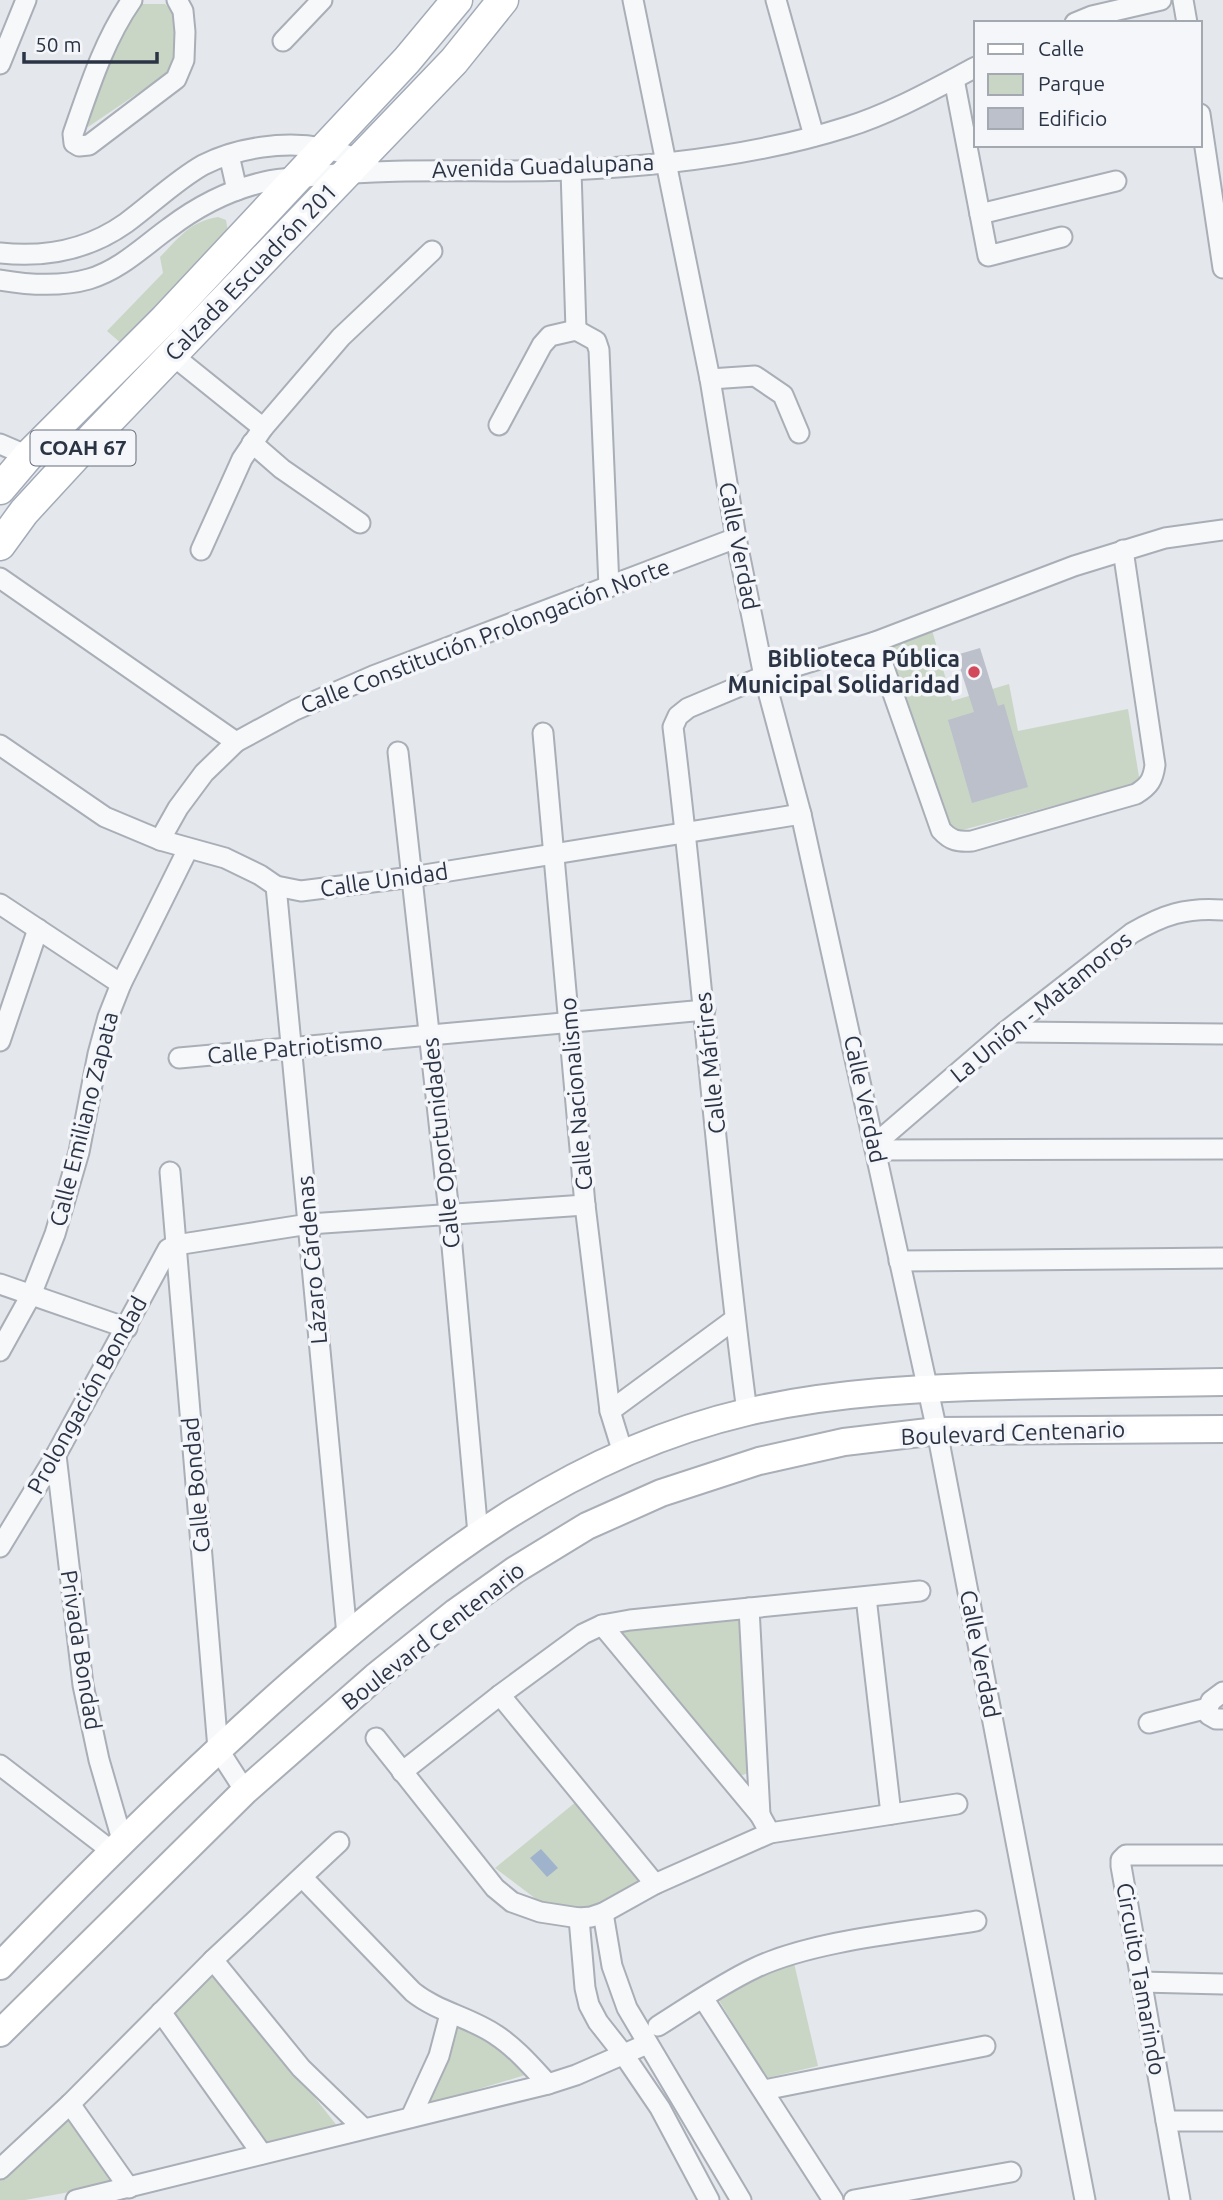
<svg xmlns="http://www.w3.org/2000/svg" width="1223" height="2200" font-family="Ubuntu,sans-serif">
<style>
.green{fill:#c9d6c5}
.water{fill:#9fb4cc}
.building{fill:#bbc0ca}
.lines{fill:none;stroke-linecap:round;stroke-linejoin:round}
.minor-casing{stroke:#a9aeb7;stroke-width:23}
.secondary-casing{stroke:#a9aeb7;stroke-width:30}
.primary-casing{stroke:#a3abb8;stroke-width:33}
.minor{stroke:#f7f8fa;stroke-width:19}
.secondary{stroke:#fff;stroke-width:26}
.primary{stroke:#fff;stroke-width:30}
.poi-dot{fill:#d1495b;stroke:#f4f6f9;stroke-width:2.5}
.labels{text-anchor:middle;stroke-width:7;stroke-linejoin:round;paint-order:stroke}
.shield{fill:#f4f6f9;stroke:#676e7b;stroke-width:2}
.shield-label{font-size:21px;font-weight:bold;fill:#2b3445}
.street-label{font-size:23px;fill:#2b3445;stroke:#f4f6f9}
.poi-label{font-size:23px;font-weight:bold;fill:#2b3445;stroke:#f4f6f9;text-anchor:end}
</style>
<rect width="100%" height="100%" fill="#e4e7ec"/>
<g class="green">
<path d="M134,4H165L178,18L175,68L88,127L89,117Z"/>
<path d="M218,217L226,220L228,232L122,344L107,331L163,273L160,257C180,237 189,222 218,217Z"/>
<path d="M932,630L952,701L1009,684L1018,731L1128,709L1140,783L951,833L887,645Z"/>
<path d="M744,1611L751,1772L737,1777L618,1627Z"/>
<path d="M577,1801L647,1883L599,1906L575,1911L544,1905L495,1868Z"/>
<path d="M794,1963L818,2066L766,2078L717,1997Z"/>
<path d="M213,1968L338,2127L268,2145L171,2010Z"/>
<path d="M457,2021L491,2036L525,2075L426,2105Z"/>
<path d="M68,2115L114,2184L25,2200H0V2178Z"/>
</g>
<path class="water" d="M541,1849L558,1868L547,1877L530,1858Z"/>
<path class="building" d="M980,648L998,706L1004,704L1028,787L972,803L948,720L974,712L956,655Z"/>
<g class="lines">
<defs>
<g id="minor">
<path d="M132,0C104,40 89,88 73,134L74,143L79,146L89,145L176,79L184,60L185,32L183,11L177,0"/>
<path d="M633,0L710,379L736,538L764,676L801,814L937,1431L1085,2200"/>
<path d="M776,0L814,136"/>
<path d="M1183,0L1187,23"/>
<path d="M1075,23L1092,16L1161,0"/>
<path d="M283,41L322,0"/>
<path d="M0,64L26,0"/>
<path d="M954,79L988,256L1062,237"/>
<path d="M1200,114L1223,268"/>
<path d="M229,155L237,190"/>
<path d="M571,170L576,330"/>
<path d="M980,214L1116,181"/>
<path d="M0,253C46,258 88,250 126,223C152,204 175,181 203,165C238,147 285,141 323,148C338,150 354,158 369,164"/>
<path d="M0,280C29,285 61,287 89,279C120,270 144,246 169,228C198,206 229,190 264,182C281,178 299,178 316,176C401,167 485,173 570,170C662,166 759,155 847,127C892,113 934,89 976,67"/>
<path d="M171,354L263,428"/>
<path d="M710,379L755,376L783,395L799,433"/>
<path d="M499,425L542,345L550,336L576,330L596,341L599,350L609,587"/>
<path d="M252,443L282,469L360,523"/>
<path d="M0,444L28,456"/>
<path d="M201,550L242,459L263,428L341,337L432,251"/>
<path d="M0,578L236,742"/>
<path d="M875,642L941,830C951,841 958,842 972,841L1136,794C1149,786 1153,780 1155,765L1123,550"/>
<path d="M543,733L585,1205L610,1411L623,1453"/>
<path d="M0,745L105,817L160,840L225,858L260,875L276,886L301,891L412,877L801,814"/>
<path d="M398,752L449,1213L478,1534"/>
<path d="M160,840L178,808L204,773L236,742L295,710L373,676L736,538"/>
<path d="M276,886L347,1635"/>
<path d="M0,904L121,984"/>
<path d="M1005,1032L1223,1034"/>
<path d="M0,1041L38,929"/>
<path d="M179,1058L705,1010"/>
<path d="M875,1144L1005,1032L1132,933C1163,915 1186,907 1223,910"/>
<path d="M877,1150L1223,1149"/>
<path d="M170,1172L218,1749L245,1791"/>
<path d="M899,1261L1223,1258"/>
<path d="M0,1284L127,1328"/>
<path d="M0,1351L31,1295L55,1234L79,1152L98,1054L108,1017L121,984L188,849"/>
<path d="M610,1411L735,1319"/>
<path d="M747,1412C717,1185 701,955 673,727L678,716L688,708L764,676L875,642L1074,566L1165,538L1223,530"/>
<path d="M56,1455L83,1685L99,1760L123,1843"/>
<path d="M0,1547L56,1455L168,1249L176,1245L309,1224L585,1205"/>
<path d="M866,1597L891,1814"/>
<path d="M749,1608L760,1815"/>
<path d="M602,1625L760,1815L770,1833"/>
<path d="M500,1695L655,1884"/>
<path d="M1208,1708L1209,1715L1216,1719H1223"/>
<path d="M1149,1723L1208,1708L1211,1701L1223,1692"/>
<path d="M376,1738L495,1888L512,1902L540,1912L579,1918L591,1917L603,1913L655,1884L770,1833L957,1804"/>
<path d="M0,1765L113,1852"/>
<path d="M402,1772L500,1695L583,1634L602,1625L630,1620L920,1591"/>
<path d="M302,1877L413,1992C438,2012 470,2017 496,2035C516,2048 532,2067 548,2084"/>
<path d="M603,1913L612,1966L627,2008L741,2200"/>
<path d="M579,1918L585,1988L589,2005L598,2022L624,2055L660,2108L709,2200"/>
<path d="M213,1960L301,2068L363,2128"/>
<path d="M1141,1982L1223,1984"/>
<path d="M703,1998L833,2200"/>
<path d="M161,2012L262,2154"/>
<path d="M658,2026C690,2006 721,1984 755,1968C814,1940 910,1932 976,1921"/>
<path d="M764,2090L985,2046"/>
<path d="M70,2104L129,2188"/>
<path d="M411,2117L439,2056L450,2014"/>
<path d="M1166,2121H1223"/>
<path d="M0,2169L70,2104L213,1960L339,1842"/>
<path d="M76,2200L548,2084L576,2075L647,2044"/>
<path d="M854,2200L1011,2172"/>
<path d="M1180,2200L1121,1866V1860L1126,1855H1223"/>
</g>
<g id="secondary">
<path d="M0,1966C94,1868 190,1773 292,1683C428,1564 567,1454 747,1412C833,1392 921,1388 1009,1386C1080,1384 1152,1383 1223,1382"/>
<path d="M0,2033L245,1791L375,1677L456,1612L515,1570L587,1526L661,1493L759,1461L844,1442L937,1431L1223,1429"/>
</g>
<g id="primary">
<path d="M0,489L28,456L165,319L407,60L457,0"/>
<path d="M0,545L24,512L94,436L454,61L503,0"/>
</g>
</defs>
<use href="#minor" class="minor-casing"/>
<use href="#secondary" class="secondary-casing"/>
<use href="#primary" class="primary-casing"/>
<use href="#minor" class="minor"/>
<use href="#secondary" class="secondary"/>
<use href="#primary" class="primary"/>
</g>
<circle class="poi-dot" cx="974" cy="672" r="7"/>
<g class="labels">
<rect class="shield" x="30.5" y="430.5" width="105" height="35" rx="5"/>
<g class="shield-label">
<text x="83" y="455">COAH 67</text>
</g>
<g class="street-label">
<text transform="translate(543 166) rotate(-2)" y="8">Avenida Guadalupana</text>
<text transform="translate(251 272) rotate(-46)" y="8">Calzada Escuadrón 201</text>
<text transform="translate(739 546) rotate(79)" y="8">Calle Verdad</text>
<text transform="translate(485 636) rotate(-21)" y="8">Calle Constitución Prolongación Norte</text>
<text transform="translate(384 880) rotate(-8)" y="8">Calle Unidad</text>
<text transform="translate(1041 1007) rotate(-39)" y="8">La Unión - Matamoros</text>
<text transform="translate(295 1048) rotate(-5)" y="8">Calle Patriotismo</text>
<text transform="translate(710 1063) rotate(-96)" y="8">Calle Mártires</text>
<text transform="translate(576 1094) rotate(-95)" y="8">Calle Nacionalismo</text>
<text transform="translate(865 1099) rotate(78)" y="8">Calle Verdad</text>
<text transform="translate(84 1119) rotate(-76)" y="8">Calle Emiliano Zapata</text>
<text transform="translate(441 1143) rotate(-96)" y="8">Calle Oportunidades</text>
<text transform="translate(312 1260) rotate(-95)" y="8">Lázaro Cárdenas</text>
<text transform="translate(87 1395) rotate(-61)" y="8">Prolongación Bondad</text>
<text transform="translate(1013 1433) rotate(-2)" y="8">Boulevard Centenario</text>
<text transform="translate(196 1485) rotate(-95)" y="8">Calle Bondad</text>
<text transform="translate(433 1636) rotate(-38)" y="8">Boulevard Centenario</text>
<text transform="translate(81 1650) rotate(81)" y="8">Privada Bondad</text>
<text transform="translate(980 1654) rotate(79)" y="8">Calle Verdad</text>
<text transform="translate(1141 1979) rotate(80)" y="8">Circuito Tamarindo</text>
</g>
<g class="poi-label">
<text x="960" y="667">Biblioteca Pública<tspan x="960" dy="26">Municipal Solidaridad</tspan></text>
</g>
</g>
<rect x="974" y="21" width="228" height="126" fill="#f4f6f9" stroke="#a4a8b1" stroke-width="2"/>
<rect x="988" y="44" width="35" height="10" fill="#ffffff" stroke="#a4a8b1" stroke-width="2"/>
<text x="1038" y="56" font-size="21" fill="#2b3445">Calle</text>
<rect x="988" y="74" width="35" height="21" fill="#c9d6c5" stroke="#a4a8b1" stroke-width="2"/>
<text x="1038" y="91" font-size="21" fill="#2b3445">Parque</text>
<rect x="988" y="108" width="35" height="21" fill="#bbc0ca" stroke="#a4a8b1" stroke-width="2"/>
<text x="1038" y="126" font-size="21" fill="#2b3445">Edificio</text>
<path d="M24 52v10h133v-10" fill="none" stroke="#2b3445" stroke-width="3.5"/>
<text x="35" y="52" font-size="21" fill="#2b3445" stroke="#f4f6f9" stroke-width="5" paint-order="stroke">50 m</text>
</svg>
